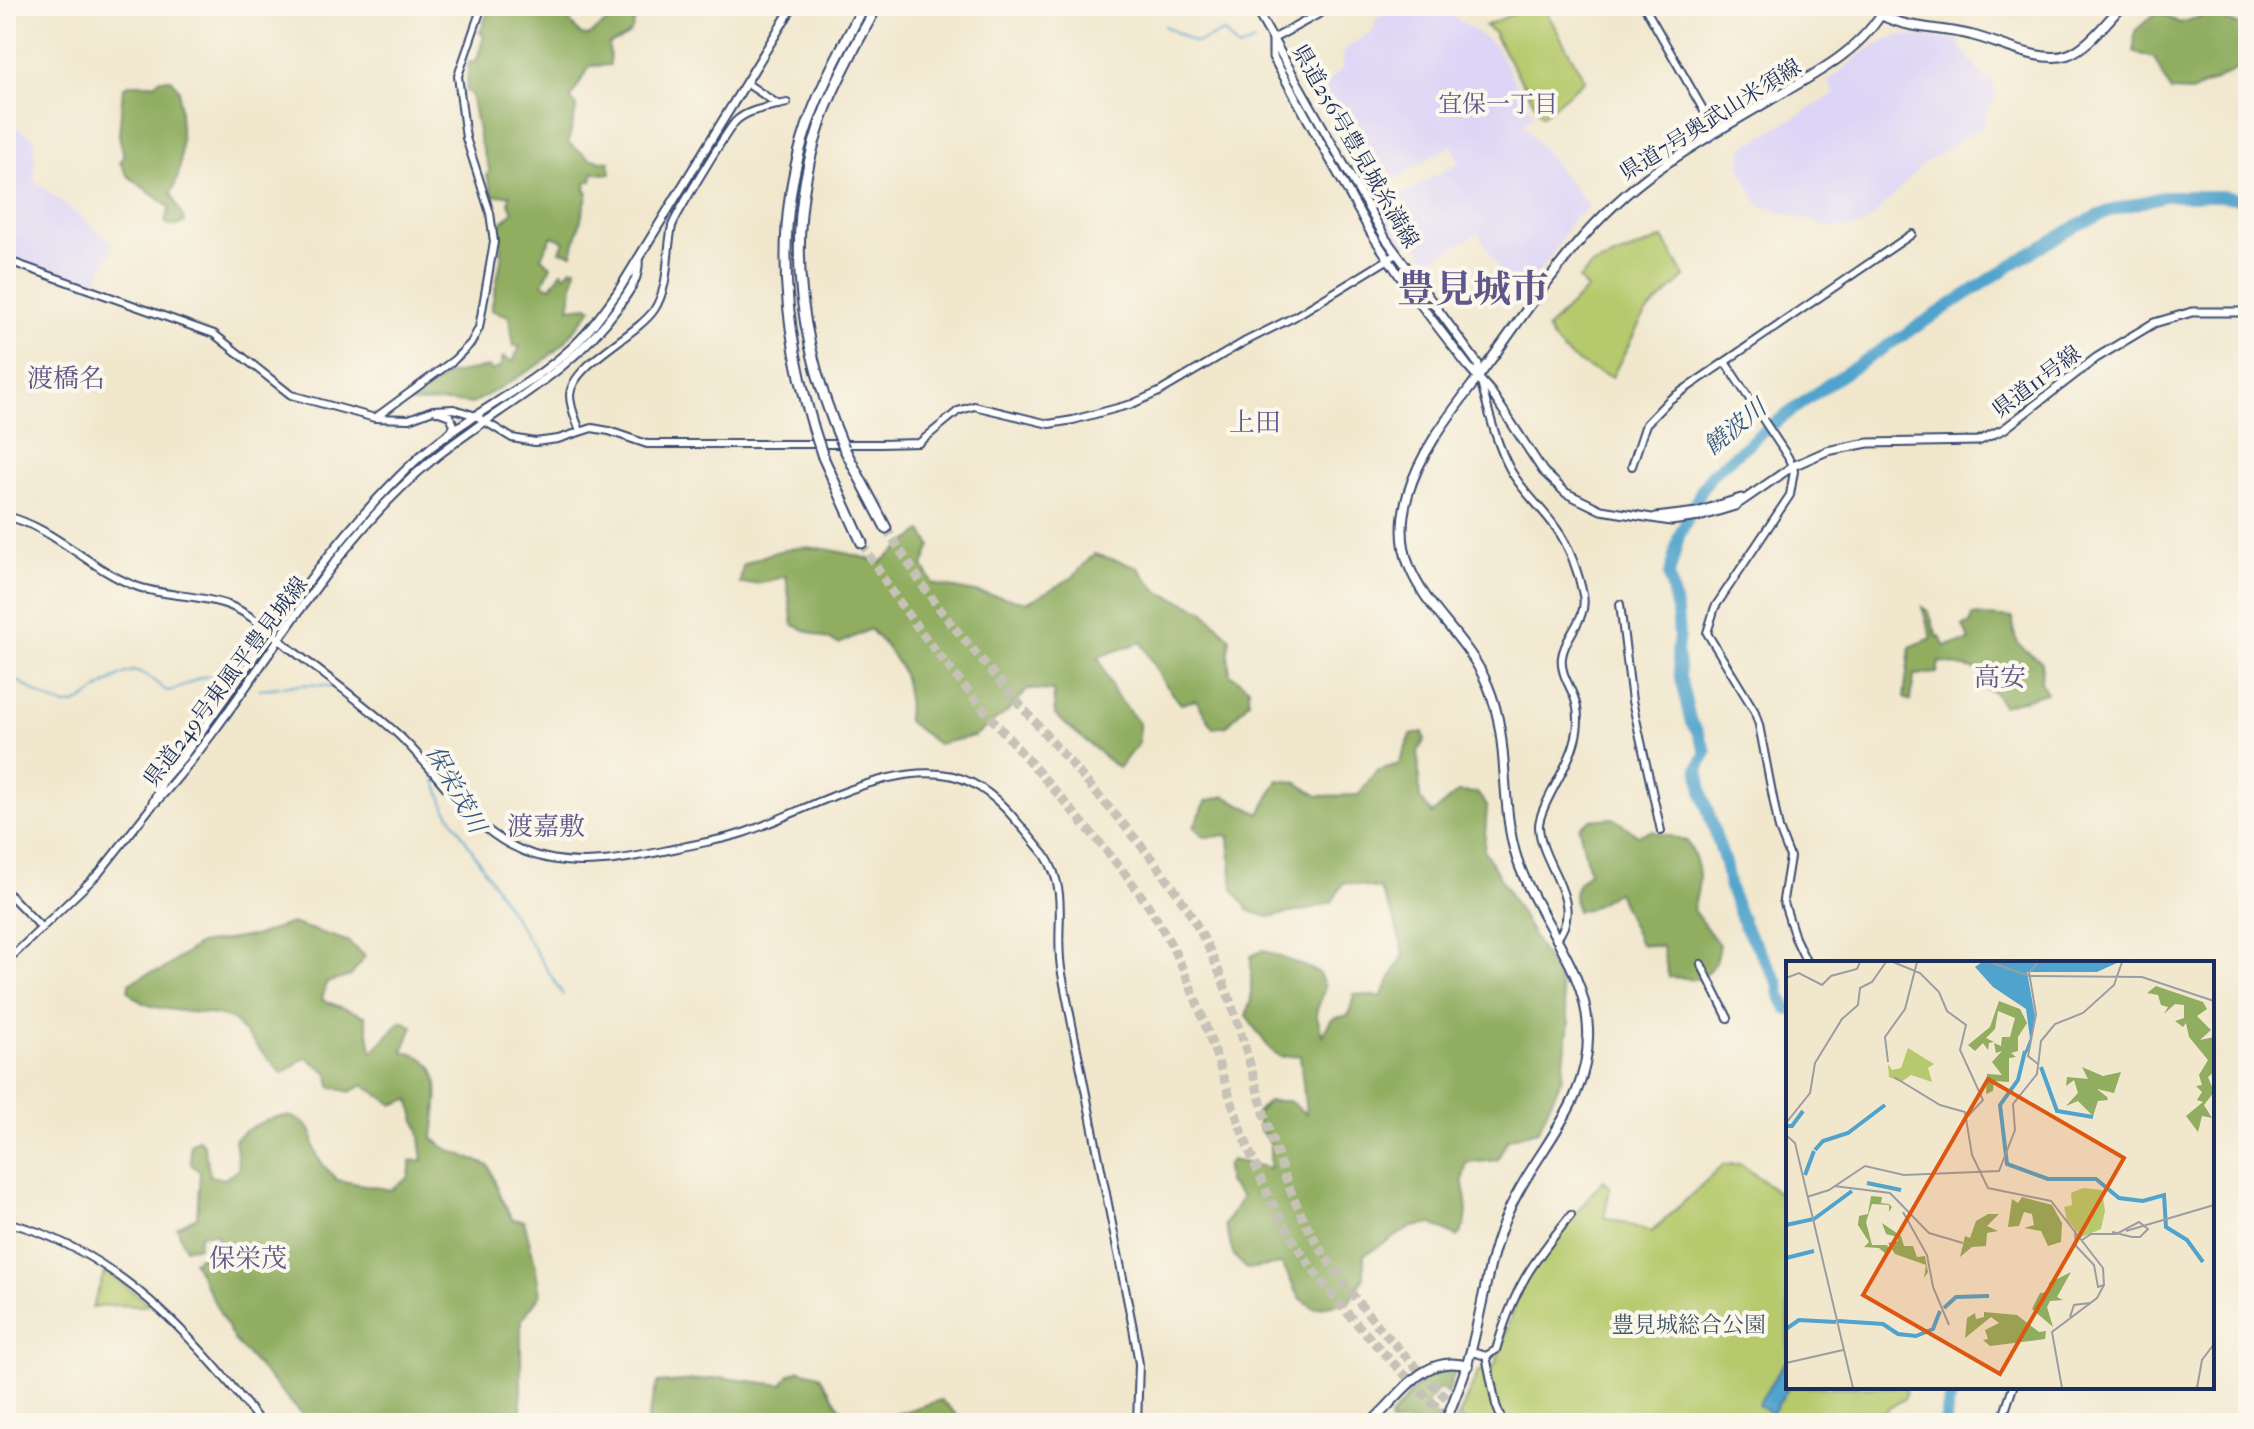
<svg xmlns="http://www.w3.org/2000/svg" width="2254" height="1429" font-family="'IM FELL French Canon','Noto Serif JP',serif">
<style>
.built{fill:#ddd5f6}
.green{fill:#b6c96c;stroke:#687c65;stroke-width:2}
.forest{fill:#90ad60;stroke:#566e5f;stroke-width:2}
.water{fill:#50a3cc;stroke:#366995;stroke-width:2}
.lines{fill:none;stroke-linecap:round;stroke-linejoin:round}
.stream{stroke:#50a3cc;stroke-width:2}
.river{stroke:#50a3cc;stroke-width:12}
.motorway-tunnel{stroke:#c6c2b7;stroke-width:9;stroke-dasharray:9 4.5;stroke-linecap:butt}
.tertiary-casing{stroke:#3b4b6f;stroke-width:10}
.secondary-casing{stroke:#3b4b6f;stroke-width:11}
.primary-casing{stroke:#3b4b6f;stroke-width:12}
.motorway-casing{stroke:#3b4b6f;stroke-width:13}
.tertiary{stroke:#fff;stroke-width:6}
.secondary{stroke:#fff;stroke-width:7}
.primary{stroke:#fff;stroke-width:8}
.motorway{stroke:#fff;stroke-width:9}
.primary-bridge-casing{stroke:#3b4b6f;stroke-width:12;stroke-linecap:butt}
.motorway-bridge-casing{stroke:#3b4b6f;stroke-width:13;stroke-linecap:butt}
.primary-bridge{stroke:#fff;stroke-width:8}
.motorway-bridge{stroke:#fff;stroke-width:9}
.labels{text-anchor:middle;stroke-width:8;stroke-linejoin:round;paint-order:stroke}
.street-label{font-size:22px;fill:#1b2f5e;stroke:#fbf7ec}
.park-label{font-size:22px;fill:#425662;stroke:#fbf7ec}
.neighbourhood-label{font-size:24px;fill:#5e588a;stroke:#fbf7ec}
.water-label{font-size:24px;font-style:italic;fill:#2e5884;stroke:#fbf7ec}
.quarter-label{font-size:26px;fill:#5e588a;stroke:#fbf7ec}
.town-label{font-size:38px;font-weight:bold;fill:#5e588a;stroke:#fbf7ec}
.inset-river{fill:none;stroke:#50a3cc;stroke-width:4}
.inset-road{fill:none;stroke:#9b9da1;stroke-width:2}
.view{fill:#de5710;fill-opacity:0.15;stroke:#de5710;stroke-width:4}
.inset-edge{fill:none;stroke:#1b2f5e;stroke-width:4}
</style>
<rect width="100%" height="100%" fill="#fbf7ec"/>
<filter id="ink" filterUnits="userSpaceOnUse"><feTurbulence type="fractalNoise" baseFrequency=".0125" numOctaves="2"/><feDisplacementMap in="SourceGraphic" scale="16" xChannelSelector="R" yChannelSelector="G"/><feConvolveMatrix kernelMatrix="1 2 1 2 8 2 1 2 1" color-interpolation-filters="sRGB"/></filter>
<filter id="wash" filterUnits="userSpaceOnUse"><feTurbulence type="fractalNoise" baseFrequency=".006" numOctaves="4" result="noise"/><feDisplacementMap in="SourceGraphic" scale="32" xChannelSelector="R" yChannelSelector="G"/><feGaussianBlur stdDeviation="1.8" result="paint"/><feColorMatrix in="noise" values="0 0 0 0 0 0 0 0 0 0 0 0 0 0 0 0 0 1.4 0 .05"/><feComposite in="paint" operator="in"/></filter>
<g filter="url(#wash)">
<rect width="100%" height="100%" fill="#f1e7cd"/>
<g class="built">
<path d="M1399,6H1439L1495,45L1534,115L1523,124L1589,207L1572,220L1560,242L1518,303L1478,233L1428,262L1416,242L1410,241L1403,245L1380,208L1459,162L1451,145L1371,194L1321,89L1342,69L1343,54L1346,49L1373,30L1377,18Z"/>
<path d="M1898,35L1960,40L1959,45L1984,78L1992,80L1997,96L1989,107L1983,125L1922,165L1873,218L1859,227L1832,228L1758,205L1739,165L1744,147L1834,94L1828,81L1867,50Z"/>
<path d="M6,122L35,138L34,180L111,241L112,250L92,290L6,255Z"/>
</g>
<g class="green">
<path d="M1531,6H1543L1585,80L1542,116L1495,36L1496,34L1485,26Z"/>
<path d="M1663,238L1685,277L1644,315L1612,377C1584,368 1561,356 1547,329L1587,289L1579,279L1591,266Z"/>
<path d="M1741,1164L1788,1200V1387H1906L1905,1398L1866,1423H1456L1478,1372L1495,1365L1520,1288L1545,1251L1603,1180L1610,1188L1604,1217L1652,1232L1723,1165Z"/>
<path d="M105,1271L148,1303L149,1306L112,1305L92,1308Z"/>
</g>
<g class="forest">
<path d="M490,6H558L581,35L588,36L619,13L621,6H635C635,32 633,35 609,44L610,65L590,66L570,99L577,105L568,143L591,159L609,162L611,174L593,173L592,181H587L585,191L588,192L572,254L560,251L564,241L552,236L541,257L551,266L543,284L551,287L562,271L565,275L571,268H576L569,308L588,306L592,308L564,343L540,364L472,404C450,400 431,403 409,403L447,375L488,367L492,371L501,366L503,357L513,362L520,346H514L509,316L491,310L502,256L499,225L513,212L509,203L510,195L493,196L487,176L490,171L480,142L471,94L466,91L469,62H476L484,36L480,33Z"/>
<path d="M2157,12L2180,23L2206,15L2246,27L2248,24V64L2191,92L2171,91L2154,58L2134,52L2135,31Z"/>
<path d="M160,79H171L179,89C179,120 188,165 171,193L185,222L176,226L166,224L165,220L170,208L127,175L120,162L124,157L119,135L123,88L131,84H155Z"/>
<path d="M922,531L931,545L923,566L933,584L1028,602L1073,577L1094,554L1136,566L1159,592L1203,610L1230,638L1228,654L1230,674L1249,688V701L1227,726L1213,728L1196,700L1181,704L1162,680L1141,642L1098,657L1115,694L1139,723V743L1118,768L1055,715L1053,691L1028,689L1007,712L974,736L938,744L907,721C911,676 900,661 870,629L839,644L793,625L786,576L762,583L740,584L743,565C800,537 824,548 881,562Z"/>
<path d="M1922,607L1929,612L1937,637L1940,636L1944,646L1970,641L1963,626L1971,623L1972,615L2013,618C2013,649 2023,647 2042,662L2041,683L2047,693L2003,706L1994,692L1984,688L1986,677L1979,675V670L1939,662L1937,673L1914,675L1911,701L1904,698L1910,647L1932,638Z"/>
<path d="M1423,732L1425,740L1418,751L1420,798L1432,814L1458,792L1477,793L1487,806L1484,850L1559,981L1569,1023L1562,1077L1538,1131L1508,1139L1497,1160L1467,1163C1465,1170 1462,1177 1463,1184C1466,1201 1472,1223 1457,1237L1433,1224L1412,1227L1364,1255V1277L1349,1302L1314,1308L1300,1298L1282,1264L1247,1269L1234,1256L1225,1225L1242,1197L1228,1183L1226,1167L1231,1160L1270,1168V1142L1260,1130L1256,1114L1268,1101H1289L1306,1114L1300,1055L1280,1057L1270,1049L1246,1016L1251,1000V956L1263,950L1318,972L1325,987L1316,1013L1322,1035L1332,1019L1349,1015L1354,994L1381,997L1404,954L1394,919L1380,889L1344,882L1332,902L1307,910L1268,917L1249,911L1233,889L1229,836L1204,837L1194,827L1206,801L1225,796L1260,814L1278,780L1296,782L1318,796L1358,795L1376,771L1399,764L1411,735Z"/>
<path d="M1613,818L1638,835L1652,831L1687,841C1703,870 1701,879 1693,910L1719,945L1715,964L1700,979L1669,977L1662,947L1640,944L1617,892L1587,910L1577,911C1571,892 1574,885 1589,872L1579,827L1590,820Z"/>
<path d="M291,923L347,941L365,956L351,976L326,983L322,1000L365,1016L372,1052L401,1021L413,1026L403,1052C451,1058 436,1103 433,1138L445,1148L489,1166L500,1196L512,1219L524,1221L535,1263L540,1295L521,1321V1423H310L234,1340L193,1261L216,1248L218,1238L216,1234H200L198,1247L185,1248L177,1227L197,1217L200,1172L191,1164L190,1144L199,1139L204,1146L210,1176L224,1179L239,1169L235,1138C255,1124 290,1102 310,1130C314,1136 313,1147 317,1155C321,1164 330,1173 337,1180L391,1190L409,1177L411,1161L423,1160L419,1130L409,1099L393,1105L364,1085L350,1092L331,1087L328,1073L306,1057L282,1074L234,1021C209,1006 143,1019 128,989L130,982L152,972L161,971L199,944L259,935Z"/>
<path d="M800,1370L819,1375L850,1423H647L657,1383L724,1378L782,1385L789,1375Z"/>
<path d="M1439,1371H1453L1454,1375L1447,1394L1439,1388L1426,1405L1437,1417L1434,1423H1390L1391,1416L1423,1380Z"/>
<path d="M941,1400L965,1423H890V1416Z"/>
</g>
<path class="water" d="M1784,1363L1788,1366L1789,1387L1772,1414L1758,1405Z"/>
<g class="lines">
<g class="stream">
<path d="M1164,26L1196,43L1224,32L1238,49L1254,42"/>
<path d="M6,672C14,680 22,683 31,689C81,722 77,697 118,677C123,674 129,671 135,671C147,672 157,685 167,691C194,687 195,670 227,678"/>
<path d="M259,689C286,688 313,679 340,690"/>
<path d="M397,730L421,754"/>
<path d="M435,780L445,807L563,995"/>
</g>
<g class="river">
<path d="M1788,1010L1780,995L1778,982L1744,925L1730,888L1725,863L1703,796L1698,769L1706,752L1698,732L1691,723L1680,677L1677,650L1679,636L1677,612L1669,575L1679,536L1701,491L1712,474L1760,434L1827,385L2024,257L2078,225L2109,211L2165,196H2222L2248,200"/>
<path d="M1945,1423L1949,1402L1957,1387"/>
</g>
</g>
</g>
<g filter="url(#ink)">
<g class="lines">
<g class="motorway-tunnel">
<path d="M886,528L925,589L952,625C996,677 1041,729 1086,781C1128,830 1172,877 1202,935C1241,1010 1255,1095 1284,1174C1321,1276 1397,1348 1471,1423"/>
<path d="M862,543C916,638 992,718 1063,800C1092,834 1122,867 1147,904C1205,990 1222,1094 1265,1188C1307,1281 1382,1352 1453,1423"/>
</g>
<defs>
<g id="tertiary">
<path d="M1644,6L1716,132"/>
<path d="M1273,39L1333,6"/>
<path d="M746,83L779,105"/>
<path d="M6,260L214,334L291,395L375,418L409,419L433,410L454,409L476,416L512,438L535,442L558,439L592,428L609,431L647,444H880L919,443L958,411L974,406L1049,424L1073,420L1132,404L1159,392L1244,342L1294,317L1397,254"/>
<path d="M1725,362L1788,457L1794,471L1790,495L1715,607L1707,633L1754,710L1759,725L1779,829L1790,857L1783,900L1795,938L1807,963"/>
<path d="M1480,379C1488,409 1496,444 1511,471C1523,492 1542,508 1556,528C1569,545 1579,574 1583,595C1588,620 1565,634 1562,657C1560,672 1569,684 1574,697C1580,713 1579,728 1574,744C1568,768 1538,809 1539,827C1541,866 1587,903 1556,940"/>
<path d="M436,411L450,416L454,425L451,432"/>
<path d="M375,418L454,360L471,343L479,328L494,242L490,213L466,138L458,76L482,6"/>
<path d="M580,431C576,419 570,408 570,395C572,364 636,336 654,310C670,286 666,253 672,226C675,216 727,131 735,122C747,109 771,107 787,103"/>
<path d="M1632,466L1646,424L1669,400L1912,234"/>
<path d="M6,516C53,527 89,568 133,585C163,597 198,594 228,605C252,614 272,634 292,650C326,676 360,701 392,729C444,774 473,843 546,858C591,868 634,857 678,848C699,843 722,840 743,833C806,812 907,749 972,783C1002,798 1023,830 1045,855C1071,895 1053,931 1062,974C1085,1092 1110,1209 1133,1328L1139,1364L1137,1423"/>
<path d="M1620,604L1632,701L1661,831"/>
<path d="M6,891L42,928"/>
<path d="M6,962L99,873L151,807"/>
<path d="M1701,964L1728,1018"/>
<path d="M6,1222C115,1249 195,1337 261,1423"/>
<path d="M1472,1352L1486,1356L1496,1350C1514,1288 1531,1264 1571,1215"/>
<path d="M1486,1356L1496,1405L1503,1423"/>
<path d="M2001,1423L2013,1387"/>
</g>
<g id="secondary">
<path d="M1254,6L1386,239L1478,364L1479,376"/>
<path d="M1273,39V57L1371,233L1407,287L1467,365L1491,392L1543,471L1566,493L1601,510L1671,521L1699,517L1735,506L1793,466L1827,451L1868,443L1978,441L2004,429L2096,358L2154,323L2192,312H2248"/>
<path d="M1656,517L1697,512L1741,498"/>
<path d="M155,803C254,695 319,553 432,460C497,407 568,377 618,307C629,291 640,278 638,259"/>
<path d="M151,807L163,780L182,758C256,657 322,549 413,463C459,419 519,394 566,353C586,336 602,314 617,293L793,6"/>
</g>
<g id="primary">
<path d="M1881,15C1910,30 1940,27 1971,35C1998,41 2040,64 2067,55C2088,48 2107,21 2122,6"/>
<path d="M1456,1395C1482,1334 1482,1268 1509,1210C1538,1146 1591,1104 1588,1029C1586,968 1536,916 1517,859C1499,803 1511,741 1488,686C1459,616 1381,586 1408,494C1422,446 1458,405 1487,365C1545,286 1586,216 1670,161C1703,139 1737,119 1770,100C1813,75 1862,51 1886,6"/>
<path d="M1370,1423C1400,1398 1422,1352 1468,1366"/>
</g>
<g id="motorway">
<path d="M844,448L886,528"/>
<path d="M823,457L862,543"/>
</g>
</defs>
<use href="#tertiary" class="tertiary-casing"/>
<use href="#secondary" class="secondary-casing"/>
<use href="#primary" class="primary-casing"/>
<use href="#motorway" class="motorway-casing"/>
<use href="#tertiary" class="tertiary"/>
<use href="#secondary" class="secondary"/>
<use href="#primary" class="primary"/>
<use href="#motorway" class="motorway"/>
<defs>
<path id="primary-bridge" d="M1445,1423L1456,1395"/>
<g id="motorway-bridge">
<path d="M844,448C796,338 782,224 825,110C839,74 859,40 877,6"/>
<path d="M823,457C788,356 771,244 803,139C817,92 841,49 864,6"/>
</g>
</defs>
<use href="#primary-bridge" class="primary-bridge-casing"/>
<use href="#motorway-bridge" class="motorway-bridge-casing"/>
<use href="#primary-bridge" class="primary-bridge"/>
<use href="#motorway-bridge" class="motorway-bridge"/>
</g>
</g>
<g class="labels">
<g class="street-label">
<text transform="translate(1710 119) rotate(-32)" y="8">県道7号奥武山米須線</text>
<text transform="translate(1356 146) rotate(60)" y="8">県道256号豊見城糸満線</text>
<text transform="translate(2036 381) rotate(-37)" y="8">県道11号線</text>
<text transform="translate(225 681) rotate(-53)" y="8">県道249号東風平豊見城線</text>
</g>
<g class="park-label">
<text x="1689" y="1332">豊見城総合公園</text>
</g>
<g class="neighbourhood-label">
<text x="1498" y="112">宜保一丁目</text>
</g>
<g class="water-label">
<text transform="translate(1735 427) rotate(-39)" y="8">饒波川</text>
<text transform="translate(456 789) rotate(61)" y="8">保栄茂川</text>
</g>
<g class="quarter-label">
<text x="66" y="387">渡橋名</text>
<text x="1255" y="431">上田</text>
<text x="2000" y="686">高安</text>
<text x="546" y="835">渡嘉敷</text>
<text x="248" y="1267">保栄茂</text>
</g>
<g class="town-label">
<text x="1473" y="302">豊見城市</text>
</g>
</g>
<g transform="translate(1786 961)">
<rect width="428" height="428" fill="#f1e7cd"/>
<path d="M122,87L148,103L142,107L146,121L125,114L115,121L103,116L102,103L106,109L115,107ZM297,227L316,229L319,250L315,268L296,276L281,259L278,246L286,244L285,232Z" fill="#b6c96c"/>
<path d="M370,25L417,41L421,48L411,55L425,69L414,79L428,76V111L422,116L428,131L418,144L426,157L416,155L412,171L400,155L417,141L411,139L416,131L410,125L416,124L413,114L422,99L403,76L400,62L397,66L389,60L398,57V44L389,43L378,53L382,46L375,44L372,34L361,32ZM213,40L234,48L241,62L232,76V90L225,92L230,96L223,97V121L208,120L207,130L200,133L201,113L216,114L206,101L216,90L210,92L208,82L215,85L216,76H224L229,57L212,50L209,68L200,77L208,81L203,82L202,89L197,82L189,90L182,84L204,66ZM296,106L317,115L335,111L328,132L311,128L321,136L322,139L312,140L307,155L292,140L280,145L292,132L288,119L280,125L281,116L302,118ZM85,235L96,236L95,242L103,243L106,246L103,251V244L86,243L80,261L86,284H101L105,291L100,293L93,287L78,286L83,281L72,264L73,255L82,253ZM236,236L266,244L276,262L275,281L262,285L255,270L238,267L248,264L246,253L238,251L233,265L222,266L226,238L232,242ZM202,253H213L201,265L212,270L201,272L200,285L186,286L174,296L179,275L184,277L190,260ZM96,262L115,275L118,285H127L131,296L139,295L142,311L138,317L140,304L109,293L102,282L112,280V276L100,273ZM285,311L271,336L277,339L264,340L261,346L267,366L246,348L254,332L263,331V322ZM198,351L231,354L253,371L260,370L259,378L204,385L197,379L202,378L199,369L213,362L205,356L179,377L181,357L189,352L190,358L198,356Z" fill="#90ad60"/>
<path d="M196,1L299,2L333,1L311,11H241L249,55L243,89L236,97L244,77L240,48L207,26L189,6Z" fill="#50a3cc"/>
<path class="inset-river" d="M239,90L232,119L214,144L221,203L262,218H310L333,237L357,240L378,234L380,266L401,279L417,301M255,106L271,150L307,156M0,165H6L17,150M29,189L37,180L62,172L99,144M19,214L28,190M81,222L115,229M0,264L28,258L66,230M0,297L28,290M158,347L170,336L203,335M52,360L97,363L112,373L130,375L147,368L154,350M0,368L13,359L50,361"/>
<path class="inset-road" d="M107,1L134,12L153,31L161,50L180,64L174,89L197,139L182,155M204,1L243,15L356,16L428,40M0,17L13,12L36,24L45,15L71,8L74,1M102,101L99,76L119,48L131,1M252,103L242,95L250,53L243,11L253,1M108,116L154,144L179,151L186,194L202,227L265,240L317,307L318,324L311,337L266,371L276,427M0,162L24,132L29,102L56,58L72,44L74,27L86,21L100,1M0,174L9,182L67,427M48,225L104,232L143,272L177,282M21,236L43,229L79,205L118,214L213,210L229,169L227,143L251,113L255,80L269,63L297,52L328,24L336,1M117,251L141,294L147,326L163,364M289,269L290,285L308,304L312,326L318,324M340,270L428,244M296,279L305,273H331L332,272L353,261L362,268L354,276H346L334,273L331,272L326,271M284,356L288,344L304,342M0,402L57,389M411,427L416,399L428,383"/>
<path class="view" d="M202,118L338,197L214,413L77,334Z"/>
<rect width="428" height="428" class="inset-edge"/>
</g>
<rect width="2254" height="1429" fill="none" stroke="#fbf7ec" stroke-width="32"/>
</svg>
